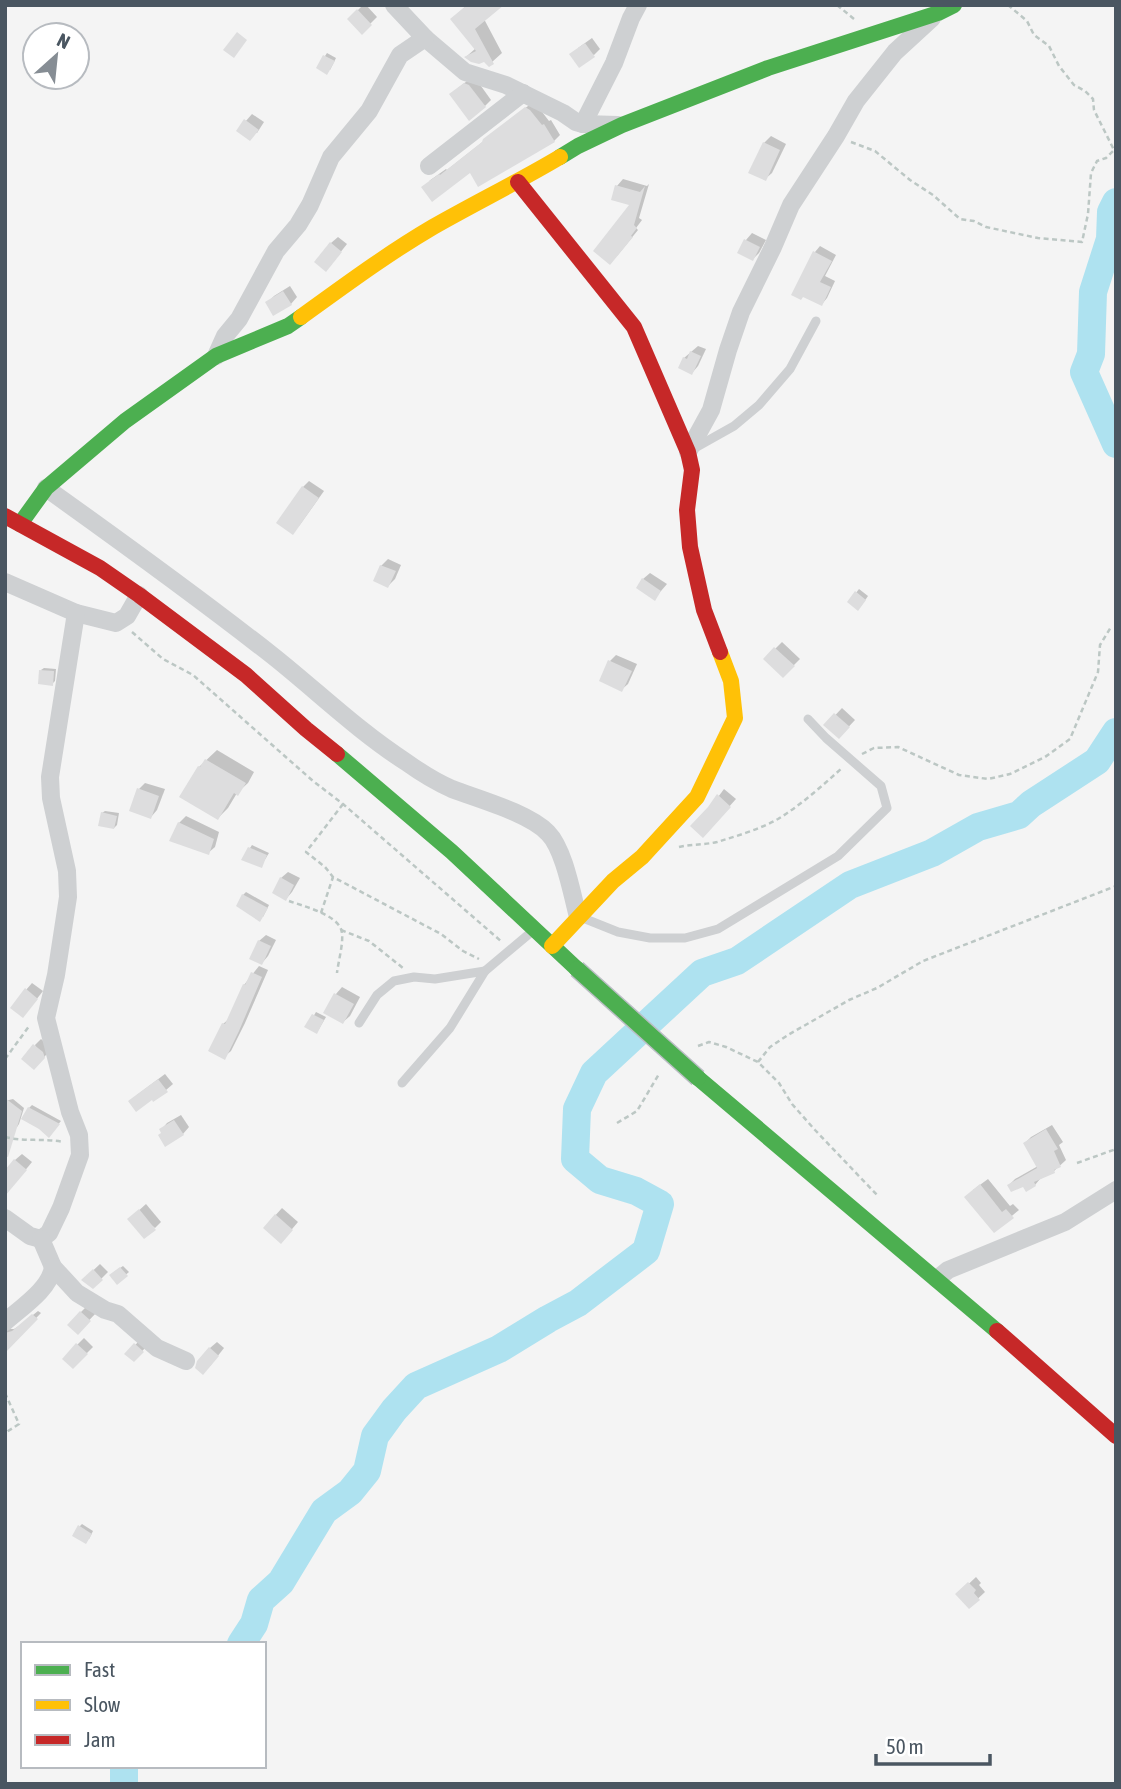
<svg xmlns="http://www.w3.org/2000/svg" width="1121" height="1789" font-family="'Asap Condensed',sans-serif">
<style>
.shadow{fill:#0003}
.lines{fill:none;stroke-linecap:round;stroke-linejoin:round}
.river{stroke:#aee2f0;stroke-width:28}
.building{fill:#ddddde}
.path{stroke:#bcc7c4;stroke-width:2.5;stroke-dasharray:5 3.5;stroke-linecap:butt}
.lane{stroke:#ced0d2;stroke-width:9}
.street{stroke:#ced0d2;stroke-width:18}
.fast{stroke:#4caf50;stroke-width:16}
.slow{stroke:#ffc107;stroke-width:16}
.jam{stroke:#c62828;stroke-width:16}
.fast-bridge-casing{stroke:#b9bec3;stroke-width:19;stroke-linecap:butt}
.fast-bridge{stroke:#4caf50;stroke-width:16}
</style>
<rect width="100%" height="100%" fill="#f4f4f4"/>
<g class="shadow">
<path d="M363,5H366L377,17L362,32L349,19Z"/>
<path d="M467,5L484,19L502,53L492,62L467,56L476,48L452,19Z"/>
<path d="M592,38L600,49L594,55L578,48Z"/>
<path d="M327,53L336,58L330,70L325,56Z"/>
<path d="M471,78L476,79L491,100L485,106L458,88Z"/>
<path d="M536,104L549,121L551,120L560,135L554,141L471,171L429,181L446,169L447,170L528,106Z"/>
<path d="M252,114L264,122L257,133L238,130Z"/>
<path d="M771,136L786,144L772,173L765,179L764,143Z"/>
<path d="M623,179L647,186L649,184L639,218L642,220L636,228L638,230L617,256L632,204L617,186Z"/>
<path d="M752,233L766,240L759,253L753,259L739,253L746,240Z"/>
<path d="M338,237L347,244L332,263L331,243Z"/>
<path d="M820,246L836,255L825,276L835,281L827,298L822,304L815,252Z"/>
<path d="M290,286L297,297L291,304L267,303L274,296Z"/>
<path d="M698,346L706,349L698,366L692,373L684,358Z"/>
<path d="M309,481L324,491L299,526L303,487Z"/>
<path d="M388,559L401,565L395,579L388,586L381,566Z"/>
<path d="M650,573L667,584L655,598L643,579Z"/>
<path d="M859,589L868,596L861,606L849,602Z"/>
<path d="M782,642L800,659L783,676L765,659Z"/>
<path d="M616,655L637,664L628,684L621,690L610,661Z"/>
<path d="M44,668L56,669L55,681L52,684L41,670Z"/>
<path d="M842,708L855,720L839,737L826,725Z"/>
<path d="M217,750L254,772L248,783L237,793L228,808L218,818L199,767Z"/>
<path d="M145,783L165,789L157,810L151,817L139,789Z"/>
<path d="M724,789L736,799L709,829L710,808Z"/>
<path d="M105,811L119,813L117,825L114,828L102,813Z"/>
<path d="M186,816L219,832L215,847L208,853L179,823Z"/>
<path d="M252,845L269,853L261,866L250,848Z"/>
<path d="M288,872L300,878L292,892L286,899L281,878Z"/>
<path d="M246,892L269,905L263,917L243,895Z"/>
<path d="M266,935L276,940L268,956L262,963L259,941Z"/>
<path d="M259,966L268,970L245,1023L231,1051L224,1057L223,1024L230,1018L244,985Z"/>
<path d="M32,983L43,991L29,1009L26,990Z"/>
<path d="M342,987L360,997L350,1016L343,1022L325,1012L336,994Z"/>
<path d="M316,1012L326,1017L319,1029L307,1027Z"/>
<path d="M41,1039L49,1046L50,1050L41,1061L35,1045Z"/>
<path d="M165,1074L173,1084L166,1090L137,1095Z"/>
<path d="M13,1099L24,1108L19,1124L17,1127L5,1101Z"/>
<path d="M32,1105L61,1121L49,1135L29,1108Z"/>
<path d="M181,1115L189,1127L183,1134L163,1133L161,1130L167,1123Z"/>
<path d="M1052,1125L1063,1142L1059,1145L1066,1160L1054,1171L1040,1179L1035,1185H1009L1015,1179L1038,1166L1025,1143L1031,1137Z"/>
<path d="M22,1154L32,1162L5,1195L15,1160Z"/>
<path d="M988,1179L1010,1206L1013,1204L1019,1210L994,1231L973,1190Z"/>
<path d="M146,1204L161,1222L155,1228L136,1213Z"/>
<path d="M282,1208L298,1222L287,1235L265,1227Z"/>
<path d="M100,1264L108,1272L93,1287L83,1280Z"/>
<path d="M123,1266L129,1272L117,1282L114,1272Z"/>
<path d="M87,1306L96,1313L78,1332L81,1312Z"/>
<path d="M38,1311L41,1313L5,1350V1332L9,1329H14L19,1326Z"/>
<path d="M84,1338L93,1347L73,1367L64,1358Z"/>
<path d="M138,1342L145,1348L134,1360L127,1354Z"/>
<path d="M217,1342L224,1348L210,1366V1348Z"/>
<path d="M82,1524L93,1531L89,1539L79,1527Z"/>
<path d="M976,1577L981,1583L979,1585L985,1592L970,1606L958,1594Z"/>
</g>
<g class="lines">
<g class="river">
<path d="M1116,202L1111,212L1110,239L1093,292L1091,354L1084,372L1116,444"/>
<path d="M241,1644L254,1624L261,1600L281,1582L324,1511L350,1492L367,1471L375,1436L394,1410L416,1386L499,1349L548,1319L578,1303L646,1251L660,1204L636,1191L600,1180L575,1159L577,1109L594,1073L702,973L737,961L850,885L932,853L978,827L1019,815L1031,804L1097,761L1116,732"/>
<path d="M124,1784V1766"/>
</g>
</g>
<g class="building">
<path d="M467,5H504L475,29L494,64L489,67L484,62L479,64L471,62L464,57L476,51L450,19Z"/>
<path d="M357,9L372,25L362,35L347,19Z"/>
<path d="M237,32L247,40L234,58L223,50Z"/>
<path d="M585,43L595,57L579,68L569,54Z"/>
<path d="M323,55L335,61L327,75L316,68Z"/>
<path d="M464,83L469,85L486,107L469,121L449,94Z"/>
<path d="M525,107L530,110L542,125L544,124L555,142L478,187L470,173L432,202L421,187L439,174L440,175L482,142L483,139Z"/>
<path d="M244,119L259,130L250,141L236,131Z"/>
<path d="M763,142L780,150L766,181L748,173Z"/>
<path d="M615,185L640,192L645,186L634,225L637,228L631,236L633,237L610,265L593,251L629,205L611,200Z"/>
<path d="M744,239L760,247L753,261L737,253Z"/>
<path d="M330,242L342,252L326,272L314,262Z"/>
<path d="M813,251L832,261L820,282L831,287L822,306L803,297L801,300L791,295Z"/>
<path d="M283,291L292,305L273,316L265,302Z"/>
<path d="M690,351L701,356L692,375L678,368L683,357L687,359Z"/>
<path d="M302,486L319,498L293,535L276,523Z"/>
<path d="M380,565L396,571L388,588L373,581Z"/>
<path d="M642,578L661,591L655,601L636,588Z"/>
<path d="M855,591L866,600L858,611L847,602Z"/>
<path d="M774,647L795,666L783,678L763,659Z"/>
<path d="M608,660L632,671L622,692L599,681Z"/>
<path d="M39,670L54,671L53,686L38,684Z"/>
<path d="M834,713L850,727L839,739L823,725Z"/>
<path d="M205,759L246,783L238,796L234,793L218,820L179,797L198,766L200,767Z"/>
<path d="M137,788L159,796L151,819L129,811Z"/>
<path d="M717,794L731,807L703,838L690,826L708,807Z"/>
<path d="M101,812L117,816L114,829L98,826Z"/>
<path d="M178,822L214,839L209,855L169,841Z"/>
<path d="M248,847L267,855L262,868L241,860Z"/>
<path d="M280,877L294,885L286,901L272,893Z"/>
<path d="M242,894L268,908L260,922L236,906Z"/>
<path d="M258,940L271,946L262,965L249,959Z"/>
<path d="M251,972L262,977L239,1031L225,1060L208,1051L222,1023L225,1024L243,984L245,985Z"/>
<path d="M25,988L38,999L23,1018L10,1008Z"/>
<path d="M334,993L354,1004L343,1024L323,1013Z"/>
<path d="M312,1014L324,1020L317,1034L304,1027Z"/>
<path d="M33,1044L43,1052L45,1058L34,1070L21,1059Z"/>
<path d="M158,1079L168,1092L153,1102L152,1100L136,1112L128,1101Z"/>
<path d="M5,1098L22,1111L8,1157L5,1156Z"/>
<path d="M28,1107L60,1124L49,1138L39,1129L21,1119Z"/>
<path d="M174,1120L184,1135L165,1147L158,1135L161,1133L159,1129Z"/>
<path d="M1046,1129L1058,1149L1054,1151L1061,1167L1054,1170L1055,1173L1034,1182L1036,1186L1026,1192L1023,1187L1011,1192L1007,1185L1037,1168L1023,1143Z"/>
<path d="M14,1159L27,1170L5,1196V1170Z"/>
<path d="M980,1184L1002,1212L1006,1209L1014,1218L994,1233L964,1197Z"/>
<path d="M139,1209L156,1230L144,1239L127,1219Z"/>
<path d="M275,1214L293,1230L281,1244L263,1228Z"/>
<path d="M120,1267L128,1276L117,1285L109,1275Z"/>
<path d="M93,1269L103,1280L93,1289L81,1280Z"/>
<path d="M80,1311L91,1321L78,1335L67,1325Z"/>
<path d="M32,1314L38,1319L5,1353V1333L12,1331Z"/>
<path d="M76,1343L88,1354L73,1369L62,1359Z"/>
<path d="M134,1343L144,1352L134,1362L124,1354Z"/>
<path d="M209,1347L219,1356L203,1375L195,1368L197,1361Z"/>
<path d="M78,1525L92,1534L86,1544L72,1536Z"/>
<path d="M968,1582L976,1590L974,1593L980,1600L969,1609L955,1594Z"/>
</g>
<g class="lines">
<g class="path">
<path d="M837,5L854,19"/>
<path d="M851,142L875,151L910,180L933,195L960,219L974,221L986,227L1038,238L1082,242L1088,214L1091,173L1097,161L1106,158L1114,150L1094,110L1093,99L1085,91L1074,85L1059,66L1049,46L1034,35L1027,21L1008,5"/>
<path d="M132,632L163,659L193,675L313,781L343,804L502,942"/>
<path d="M862,754L874,748L898,747L959,775L988,779L1010,774L1045,757L1070,739L1098,672L1100,645L1111,627"/>
<path d="M343,804L306,852L325,867L333,877L441,934L463,951L479,959"/>
<path d="M679,847C691,844 704,845 717,842C737,836 760,829 778,819C801,805 822,786 842,768"/>
<path d="M289,901C303,906 335,914 341,929C345,939 338,962 337,973"/>
<path d="M321,913L333,877"/>
<path d="M341,930L369,941L403,968"/>
<path d="M698,1046L709,1042L726,1047L758,1062L779,1083L792,1104L815,1130L878,1196"/>
<path d="M5,1059L30,1025"/>
<path d="M758,1062L770,1047L788,1035L849,1000L877,988L923,961L1116,886"/>
<path d="M617,1123L637,1111L659,1074"/>
<path d="M5,1137C24,1142 45,1138 64,1142"/>
<path d="M1077,1163L1116,1149"/>
<path d="M5,1393L19,1424L5,1433"/>
</g>
<g class="lane">
<path d="M693,449L734,426L759,405L790,369L816,321"/>
<path d="M583,918L618,932L650,938H685L718,929L838,856L887,808L881,786L826,738L808,719"/>
<path d="M359,1023L377,995L394,981L414,977L435,979L485,971"/>
<path d="M402,1083L450,1028L485,971L529,934"/>
</g>
<g class="street">
<path d="M425,38L465,72L506,85L563,113L576,122L583,124L618,125"/>
<path d="M583,124L614,63L631,18L638,5"/>
<path d="M429,166L523,93"/>
<path d="M216,356L225,336L239,319L276,251L298,225L310,205L331,157L369,111L400,55L425,38L394,5"/>
<path d="M688,452L711,410L728,350L741,312L773,247L791,205L836,136L856,101L895,52L932,18"/>
<path d="M46,488C123,543 199,598 273,656C317,691 358,731 406,762C420,772 436,782 452,789C478,799 529,813 548,833C564,849 572,894 578,917"/>
<path d="M5,582L76,613L116,623L127,616L139,595"/>
<path d="M5,1218L30,1236L41,1239L49,1233L61,1208L80,1155L79,1135L70,1112L46,1018L56,975L68,897L67,871L51,798L50,777L76,613"/>
<path d="M41,1239L53,1267L77,1293L105,1310L118,1314L157,1348L186,1361"/>
<path d="M937,1279L948,1270L1065,1222L1116,1190"/>
<path d="M5,1322C22,1307 50,1289 53,1267"/>
</g>
<g class="fast">
<path d="M560,157L578,146L622,125L768,68L938,13L954,5"/>
<path d="M20,524L46,488L125,421L216,356L288,326L301,317"/>
<path d="M337,754L452,852L577,969"/>
<path d="M698,1078L997,1331"/>
</g>
<g class="slow">
<path d="M301,317C344,286 387,254 433,227C475,203 518,182 560,157"/>
<path d="M552,946L613,881L642,857L697,797L735,718L731,681L720,652"/>
</g>
<g class="jam">
<path d="M518,182L634,327L688,452L692,470L687,510L690,547L704,610L720,652"/>
<path d="M5,516L100,568L139,595L246,675L306,729L337,754"/>
<path d="M997,1331L1116,1436"/>
</g>
<defs>
<path id="fast-bridge" d="M577,969L698,1078"/>
</defs>
<use href="#fast-bridge" class="fast-bridge-casing"/>
<use href="#fast-bridge" class="fast-bridge"/>
</g>
<rect width="1121" height="1789" fill="none" stroke="#4a5661" stroke-width="14"/>
<rect x="21" y="1642" width="245" height="126" fill="#ffffff" stroke="#b7bbc0" stroke-width="2"/>
<rect x="35" y="1665" width="35" height="10" fill="#4caf50" stroke="#b7bbc0" stroke-width="2"/>
<text x="84" y="1677" font-size="21" fill="#4a5661">Fast</text>
<rect x="35" y="1700" width="35" height="10" fill="#ffc107" stroke="#b7bbc0" stroke-width="2"/>
<text x="84" y="1712" font-size="21" fill="#4a5661">Slow</text>
<rect x="35" y="1735" width="35" height="10" fill="#c62828" stroke="#b7bbc0" stroke-width="2"/>
<text x="84" y="1747" font-size="21" fill="#4a5661">Jam</text>
<g transform="translate(56 56) rotate(27)"><circle r="33" fill="#ffffff" stroke="#b7bbc0" stroke-width="2"/>
<path d="M0-5L12 26L0 18L-12 26Z" fill="#868d94"/>
<text y="-10" font-size="19" font-weight="bold" text-anchor="middle" fill="#4a5661">N</text>
</g>
<path d="M876 1754v10h114v-10" fill="none" stroke="#4a5661" stroke-width="3.5"/>
<text x="886" y="1754" font-size="21" fill="#4a5661" stroke="#ffffff" stroke-width="5" paint-order="stroke">50 m</text>
</svg>
